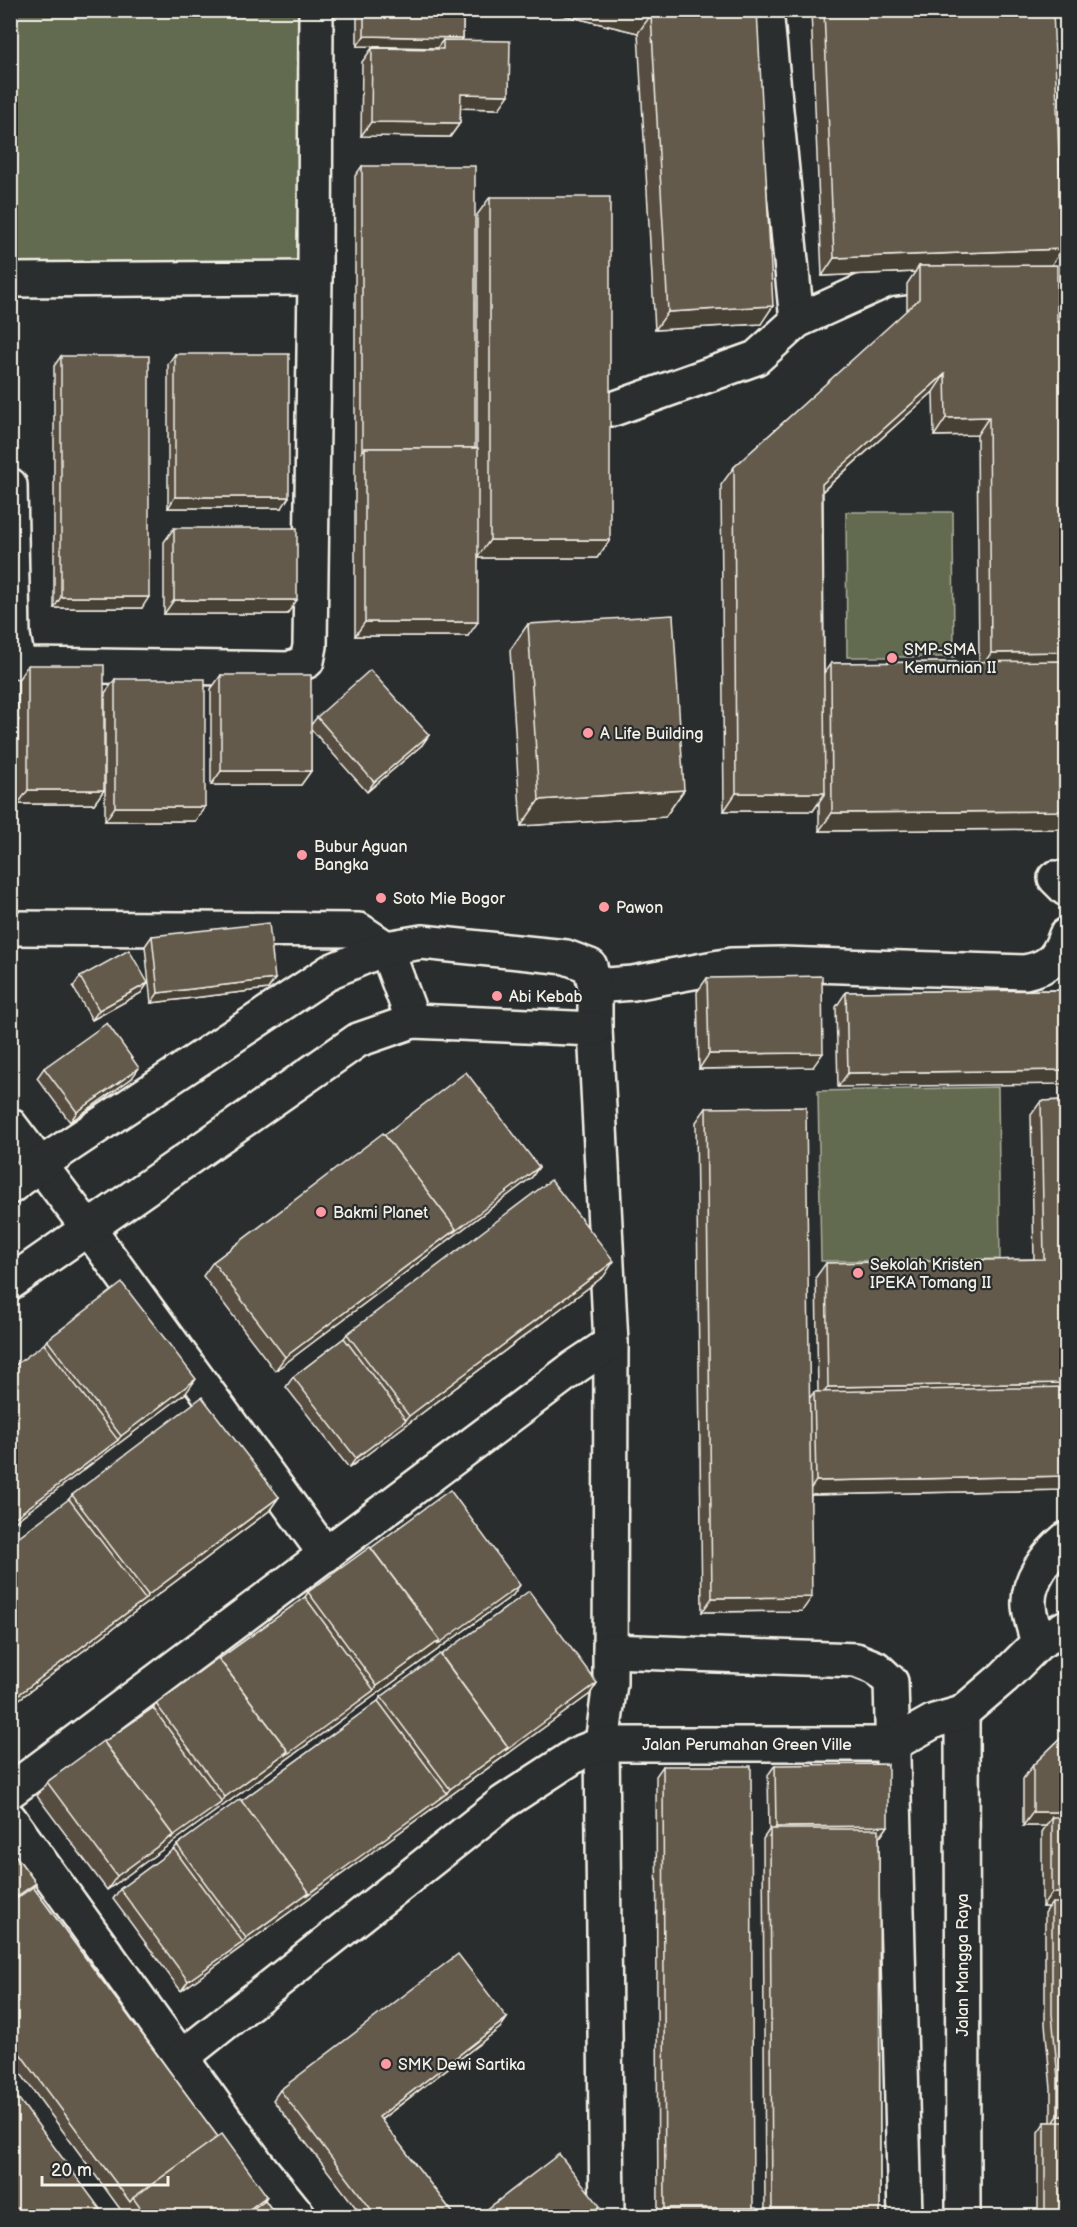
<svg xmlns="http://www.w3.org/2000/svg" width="1077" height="2227" font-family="'Balsamiq Sans',sans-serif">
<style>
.green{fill:#626a50;stroke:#abae9c;stroke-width:1.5}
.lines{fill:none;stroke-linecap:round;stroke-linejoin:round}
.minor-casing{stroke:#f4f1e8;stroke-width:38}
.minor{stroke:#2a2d2e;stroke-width:33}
.wall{fill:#564d41;stroke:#f4f1e8;stroke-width:1.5;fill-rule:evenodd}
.shaded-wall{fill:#463f35;stroke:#f4f1e8;stroke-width:1.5}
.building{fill:#645a4c;stroke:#f4f1e8;stroke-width:1.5}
.poi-dot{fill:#ff9aa2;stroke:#2a2d2e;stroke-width:2}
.labels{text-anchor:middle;stroke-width:4.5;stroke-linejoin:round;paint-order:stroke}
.poi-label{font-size:16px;fill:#f4f1e8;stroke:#2a2d2e;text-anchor:start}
.street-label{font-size:16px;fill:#f4f1e8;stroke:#2a2d2e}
</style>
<rect width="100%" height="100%" fill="#2a2d2e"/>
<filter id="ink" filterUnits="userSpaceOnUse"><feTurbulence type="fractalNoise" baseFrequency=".0167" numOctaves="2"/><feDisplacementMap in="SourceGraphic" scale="12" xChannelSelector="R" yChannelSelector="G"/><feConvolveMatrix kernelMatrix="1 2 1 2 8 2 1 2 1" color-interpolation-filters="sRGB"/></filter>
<g filter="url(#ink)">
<g class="green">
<path d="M16,11H312L311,272L14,274Z"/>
<path d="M846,512H953L954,657H847Z"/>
<path d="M998,1087L1000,1259L821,1261L818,1091Z"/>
</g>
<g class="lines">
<defs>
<g id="minor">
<path d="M766,10L797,321"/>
<path d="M1012,276C1068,276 1058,256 1057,211"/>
<path d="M10,280L315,278"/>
<path d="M613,409L756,358L797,321L887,280L910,277H957"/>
<path d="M10,485L13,635L18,661L30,665L290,669L307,661L310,646L315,278L316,10"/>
<path d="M1055,878L1066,889"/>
<path d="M10,928L359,930L386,948L413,1021"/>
<path d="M595,986L633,983L731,965L782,964L1025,972C1050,967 1058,958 1066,935"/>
<path d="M10,1125L88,1228L326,1555"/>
<path d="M10,1187L41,1164L331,971L386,948L422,942L566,957L590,966L595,986V1029L611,1343L610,1683L602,1744L607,2216"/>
<path d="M10,1283L358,1040L413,1021L595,1029"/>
<path d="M1038,1643C1035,1631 1030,1618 1029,1606C1027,1580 1047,1555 1066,1539"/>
<path d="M610,1651L856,1660L876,1668L891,1682L905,2216"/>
<path d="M962,1713L963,2216"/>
<path d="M10,1791L575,1367L611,1343"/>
<path d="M10,1819L258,2165L299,2216"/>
<path d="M182,2057L504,1802L579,1753L602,1744H893L934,1721L962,1713L1004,1677L1038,1643L1066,1627"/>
</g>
</defs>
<use href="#minor" class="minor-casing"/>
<use href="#minor" class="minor"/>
</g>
<g class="wall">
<path d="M357,10H463V38L461,40L499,109L460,108V123L450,137L361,136L362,62L372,48H437L357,46Z"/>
<path d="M542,10H757L761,324L655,330L638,33Z"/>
<path d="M811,10H1053L1052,265L1057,322H1066V829L819,831V802L813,811H724L721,485L734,467L907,311V284L915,272L822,276ZM933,392L934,436L977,435L979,662L831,663L824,673L823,491Z"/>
<path d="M362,166L475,448H477V215L490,197L610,540L597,558H478L468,636H355V176Z"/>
<path d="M175,354L282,508H168V364Z"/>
<path d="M61,356L142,608H54V366Z"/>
<path d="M174,528L287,614H164V542Z"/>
<path d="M528,624L684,790L665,817L521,826L510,650Z"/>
<path d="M28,665L104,790L94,804H18V680Z"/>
<path d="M221,675L311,725L317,717L429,735L422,745L367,792L311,729V771L301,785H211V689Z"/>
<path d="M115,679L205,807L195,821H105V693Z"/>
<path d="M152,936L275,979L268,989L151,1003L145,946Z"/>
<path d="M80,977L148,983L141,993L92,1020L73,987Z"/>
<path d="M707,978L813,1067L699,1069L697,992Z"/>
<path d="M1066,990L838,1087L836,1007L846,992Z"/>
<path d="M44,1068L132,1078L70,1122L37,1078Z"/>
<path d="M1066,1100V1490L811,1495L802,1611L702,1612L696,1122L706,1108L809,1399L814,1392H818L816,1277L826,1263L1034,1259L1031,1115L1041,1101Z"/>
<path d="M384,1135L532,1177L275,1371L203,1276L213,1262Z"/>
<path d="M604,1276L349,1468L286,1387L293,1377L344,1338L347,1334Z"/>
<path d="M47,1340L186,1393L10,1525L44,1344Z"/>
<path d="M72,1495L279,1497L269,1511L10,1706L69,1499Z"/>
<path d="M371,1548L513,1595L107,1890L37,1796L47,1782L153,1708L156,1704L219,1659L305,1597L308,1592Z"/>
<path d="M441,1655L597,1683L590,1694L181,1991L113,1899L120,1889L174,1849L177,1845L241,1801L378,1701L381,1697Z"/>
<path d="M1066,1733V2217H1038V2132L1045,2122H1051V2089L1045,2024V1913L1049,1907H1042V1832L1046,1826H1023V1779L1033,1765Z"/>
<path d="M775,1765L888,1826L881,1836H879L880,2217H765L763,1839L769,1830L768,1775Z"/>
<path d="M663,1766L753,2208L756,2217H658L656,1776Z"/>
<path d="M10,1848L36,1883L33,1887L218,2137L267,2196L265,2200L277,2217H126L10,2059Z"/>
<path d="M507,2018L500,2028L381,2120L456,2217H363L273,2100L280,2090Z"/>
</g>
<g class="shaded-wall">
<path d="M542,10H632L651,15L638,33Z"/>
<path d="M364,36L463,38L456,49L443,40L437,48L357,46Z"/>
<path d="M461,94L509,95L499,109L451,108Z"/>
<path d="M371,122L460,123L450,137L361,136Z"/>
<path d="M1063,249L1050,267L919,266L915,272L822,276L834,258Z"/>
<path d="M773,306L761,324L655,330L668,312Z"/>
<path d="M945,374L933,392L810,502L822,484Z"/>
<path d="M989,417L977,435L934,436L946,418Z"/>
<path d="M175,497H289L282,508H168Z"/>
<path d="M490,540H610L597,558H477Z"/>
<path d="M61,597H149L142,608H54Z"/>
<path d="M174,600H297L287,614H164Z"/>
<path d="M365,622H478L468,636H355Z"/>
<path d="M1066,652V670L979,671L991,653Z"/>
<path d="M19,720L10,732V728Z"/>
<path d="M429,735L422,745L367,792L374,782Z"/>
<path d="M221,771H311L301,785H211Z"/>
<path d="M28,790H104L94,804H18Z"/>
<path d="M684,790L665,817L521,826L539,800Z"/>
<path d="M736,793H825L813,811H724Z"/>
<path d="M115,807H205L195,821H105Z"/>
<path d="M1066,811V829L819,831L832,813Z"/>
<path d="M275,979L268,989L151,1003L158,993Z"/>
<path d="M148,983L141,993L92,1020L99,1010Z"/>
<path d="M823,1053L813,1067L699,1069L709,1054Z"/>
<path d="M139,1068L132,1078L70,1122L77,1112Z"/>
<path d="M1066,1070V1084L838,1087L848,1073Z"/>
<path d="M539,1167L532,1177L275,1371L285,1357Z"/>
<path d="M614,1261L604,1276L349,1468L356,1458L406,1420L409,1416Z"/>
<path d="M196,1379L186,1393L10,1525V1521L118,1440L121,1436Z"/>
<path d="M1066,1383V1397L818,1401L828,1387Z"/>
<path d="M1066,1476V1490L806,1495L816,1481Z"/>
<path d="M279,1497L269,1511L10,1706V1701L145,1599L148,1595Z"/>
<path d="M520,1585L513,1595L107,1890L117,1876L173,1835L222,1802L225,1797L288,1751L374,1690L377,1686L440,1640Z"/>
<path d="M812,1597L802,1611L702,1612L712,1598Z"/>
<path d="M597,1683L590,1694L181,1991L188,1981L243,1942L246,1938L309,1892L447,1793L450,1789L508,1747Z"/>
<path d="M1033,1812H1066V1826L1052,1817L1046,1826H1023Z"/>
<path d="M888,1826L881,1836L769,1837L776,1827Z"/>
<path d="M36,1883L26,1897L10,1908V1901Z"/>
<path d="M1052,1893H1066V1907L1052,1903L1049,1907H1042Z"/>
<path d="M507,2018L500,2028L371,2127L379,2117Z"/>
<path d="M1058,2116H1066V2126H1051Z"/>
<path d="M267,2196L257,2210L249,2217H239Z"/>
<path d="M600,2206L593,2216L586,2217Z"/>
</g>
<g class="building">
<path d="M364,10H463V38L364,36Z"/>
<path d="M632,10H757L773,306L668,312L651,15Z"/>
<path d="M824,10H1053L1063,249L834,258Z"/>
<path d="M443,40L510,41L509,95L461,94L460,123L371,122L372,48L443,49Z"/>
<path d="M362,166H475V448H365L362,452Z"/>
<rect x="490" y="197" width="120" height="343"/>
<path d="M1057,265V322H1066V652L991,653L989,417L946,418L945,374L822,484L825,793H736L734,467L919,299V266Z"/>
<rect x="10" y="333" width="5" height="53"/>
<rect x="175" y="354" width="114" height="143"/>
<rect x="61" y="356" width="88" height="241"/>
<rect x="365" y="448" width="113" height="174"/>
<rect x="174" y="528" width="123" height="72"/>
<path d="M673,615L684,790L539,800L528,624Z"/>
<path d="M1066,661V811L832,813L831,663Z"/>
<rect x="28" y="665" width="76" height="125"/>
<path d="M370,670L429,735L374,782L317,717Z"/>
<rect x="221" y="675" width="90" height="96"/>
<rect x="115" y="679" width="90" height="128"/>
<path d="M10,711L19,720L10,728Z"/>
<path d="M269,923L275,979L158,993L152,936Z"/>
<path d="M129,950L148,983L99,1010L80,977Z"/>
<path d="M822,976L823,1053L709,1054L707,978Z"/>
<path d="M1066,990V1070L848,1073L846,992Z"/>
<path d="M107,1023L139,1068L77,1112L44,1068Z"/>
<path d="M466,1072L539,1167L453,1233L456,1229L384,1135Z"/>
<path d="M1066,1100V1383L828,1387L826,1263L1044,1259L1041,1101Z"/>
<path d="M806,1107L812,1597L712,1598L706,1108Z"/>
<path d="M383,1133L456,1229L285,1357L213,1262Z"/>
<path d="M551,1180L614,1261L409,1416L347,1334Z"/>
<path d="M122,1283L196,1379L121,1436L47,1340Z"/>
<path d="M344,1338L406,1420L356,1458L293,1377Z"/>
<path d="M44,1344L118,1440L10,1521V1369Z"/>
<path d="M1066,1387V1476L816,1481L814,1392Z"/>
<path d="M202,1397L279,1497L148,1595L72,1495Z"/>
<path d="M450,1490L520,1585L437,1645L440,1640L371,1548Z"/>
<path d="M69,1499L145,1599L10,1701V1543Z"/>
<path d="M370,1547L440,1640L377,1686L308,1592Z"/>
<path d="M529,1591L597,1683L505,1751L508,1747L441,1655Z"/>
<path d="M305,1597L374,1690L285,1756L288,1751L219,1659Z"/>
<path d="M440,1654L508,1747L450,1789L381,1697Z"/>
<path d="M218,1658L288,1751L225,1797L156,1704Z"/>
<path d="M378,1701L447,1793L306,1896L309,1892L241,1801Z"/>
<path d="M153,1708L222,1802L170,1839L173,1835L104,1742Z"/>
<path d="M1066,1733V1812H1033V1765Z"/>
<path d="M103,1741L173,1835L117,1876L47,1782Z"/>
<path d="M888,1764V1826L776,1827L775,1765Z"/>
<path d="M663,1766H751L753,2208H668L665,2213Z"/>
<path d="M240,1799L309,1892L246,1938L177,1845Z"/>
<rect x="1052" y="1817" width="14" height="76"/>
<path d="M770,1829H879L880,2217H772Z"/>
<path d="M10,1848L36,1883L10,1901Z"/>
<path d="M174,1849L243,1942L188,1981L120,1889Z"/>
<path d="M33,1887L218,2137L133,2198L130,2202L10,2040V1903Z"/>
<path d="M1052,1903H1066V2116H1058V2079L1052,2014Z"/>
<path d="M458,1954L507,2018L379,2117L456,2217H377L280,2090Z"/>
<path d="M10,2087L106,2217H10Z"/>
<rect x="1045" y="2122" width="21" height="95"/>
<path d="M222,2134L267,2196L239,2217H147L133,2198Z"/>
<path d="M559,2154L600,2206L586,2217H477Z"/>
<path d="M265,2200L277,2217H242Z"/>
<rect x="668" y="2208" width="88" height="9"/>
</g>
</g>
<g class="poi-dot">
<circle cx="892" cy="658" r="6"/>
<circle cx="588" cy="733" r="6"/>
<circle cx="302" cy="855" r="6"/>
<circle cx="381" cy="898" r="6"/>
<circle cx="604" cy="907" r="6"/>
<circle cx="497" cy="996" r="6"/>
<circle cx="321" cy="1212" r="6"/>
<circle cx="858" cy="1273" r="6"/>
<circle cx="386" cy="2064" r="6"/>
</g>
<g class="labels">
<g class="poi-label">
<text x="904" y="655">SMP-SMA<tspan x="904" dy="18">Kemurnian II</tspan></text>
<text x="600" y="739">A Life Building</text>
<text x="314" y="852">Bubur Aguan<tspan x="314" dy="18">Bangka</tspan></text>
<text x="393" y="904">Soto Mie Bogor</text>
<text x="616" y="913">Pawon</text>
<text x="509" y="1002">Abi Kebab</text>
<text x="333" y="1218">Bakmi Planet</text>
<text x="870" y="1270">Sekolah Kristen<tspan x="870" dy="18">IPEKA Tomang II</tspan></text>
<text x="398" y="2070">SMK Dewi Sartika</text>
</g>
<g class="street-label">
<text x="747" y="1750">Jalan Perumahan Green Ville</text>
<text transform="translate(962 1965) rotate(-90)" y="6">Jalan Mangga Raya</text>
</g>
</g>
<rect width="1077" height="2227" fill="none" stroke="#2a2d2e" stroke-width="36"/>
<rect x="18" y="18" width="1041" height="2191" fill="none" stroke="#f4f1e8" stroke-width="2" filter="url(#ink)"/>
<path d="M42 2176v9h126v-9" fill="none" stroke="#f4f1e8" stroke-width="3"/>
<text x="51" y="2176" font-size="18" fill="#f4f1e8" stroke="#2a2d2e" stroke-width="4.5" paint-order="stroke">20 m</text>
</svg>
